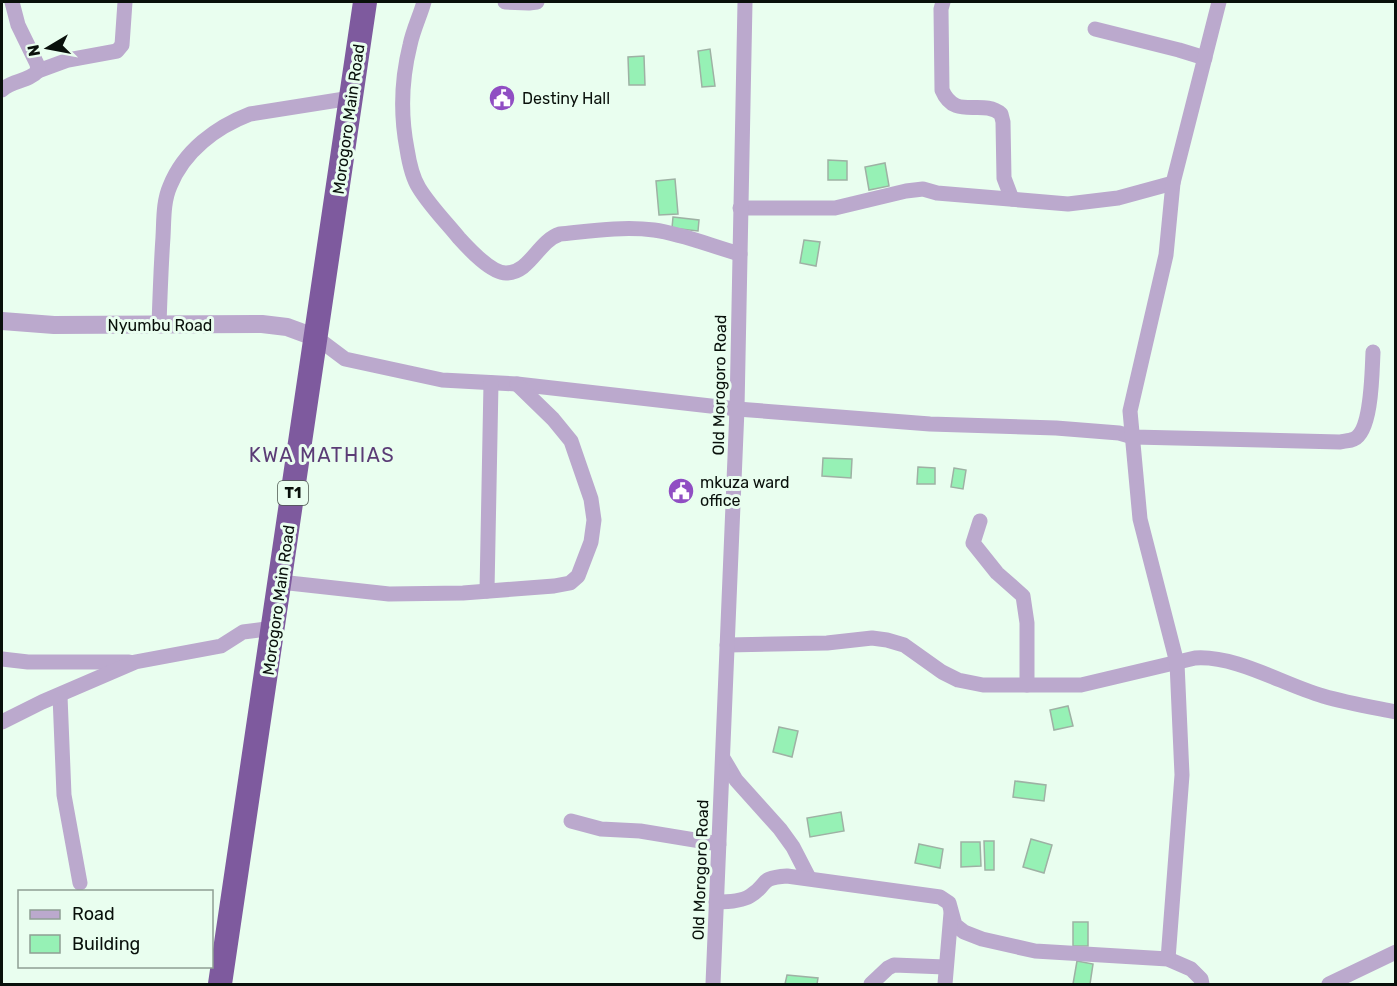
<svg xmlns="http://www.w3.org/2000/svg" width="1397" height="986" font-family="Rubik,sans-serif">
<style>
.building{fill:#96f1b5;stroke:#9eb1a4;stroke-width:1.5}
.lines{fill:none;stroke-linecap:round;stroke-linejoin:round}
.minor{stroke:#bba9cd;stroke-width:15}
.tertiary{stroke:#bba9cd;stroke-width:18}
.trunk{stroke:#7e5a9e;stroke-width:24}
.labels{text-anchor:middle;stroke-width:6;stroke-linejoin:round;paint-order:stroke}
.shield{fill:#e9feef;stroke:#4c574f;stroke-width:1.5}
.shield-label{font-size:15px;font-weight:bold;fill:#09100b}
.poi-label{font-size:16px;fill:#09100b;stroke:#e9feef;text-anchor:start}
.street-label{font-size:16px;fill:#09100b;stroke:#e9feef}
.quarter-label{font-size:20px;letter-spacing:1.5px;fill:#5b3c76;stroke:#e9feef}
</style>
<rect width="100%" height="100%" fill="#e9feef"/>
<g class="building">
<path d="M710,49L715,86L702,87L698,51Z"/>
<path d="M644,56L645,85H629L628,57Z"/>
<path d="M828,160L847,161V180H828Z"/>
<path d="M885,163L889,186L869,190L865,167Z"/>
<path d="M675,179L678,214L659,215L656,181Z"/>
<path d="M673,217L699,220L698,231L672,228Z"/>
<path d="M804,240L820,242L816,266L800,263Z"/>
<path d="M823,458L852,459L851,478L822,476Z"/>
<path d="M918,467L935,468V484H917Z"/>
<path d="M954,468L966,470L963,489L951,487Z"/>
<path d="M1068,706L1073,726L1054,730L1050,710Z"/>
<path d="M779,727L798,731L792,757L773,752Z"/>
<path d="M1015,781L1046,785L1044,801L1013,797Z"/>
<path d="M841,812L844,831L810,837L807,818Z"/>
<path d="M1031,839L1052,845L1044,873L1023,867Z"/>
<path d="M984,841H994V870H985Z"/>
<path d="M961,842H980L981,866L961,867Z"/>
<path d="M919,844L943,849L940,868L915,863Z"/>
<rect x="1073" y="922" width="15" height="24"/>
<path d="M1077,961L1093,964L1090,984H1073Z"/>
<path d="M787,975L818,978L817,984H785Z"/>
</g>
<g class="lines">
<g class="minor">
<path d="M424,2C420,16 413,30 410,45C401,81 400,113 407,149C409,162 412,177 419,188C430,206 446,222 459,238C469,249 491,273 506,273C530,273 538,241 560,234C590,231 623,226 654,230C683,234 711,246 740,254"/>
<path d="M505,2L529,3L537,2"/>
<path d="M943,2L941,9L942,90C955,121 982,98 1001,114L1003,122L1004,178L1012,199"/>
<path d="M1095,29L1179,50L1205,58"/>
<path d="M38,71L68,60L117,51L122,45L125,2"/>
<path d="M2,90C12,80 28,82 38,71L37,64L18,25L12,2"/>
<path d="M740,208H835L906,191L923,189L937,193L1068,204L1118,198L1173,183"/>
<path d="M159,325C160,295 161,266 163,237C164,220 163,202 170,186C184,151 216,127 250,114L351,98"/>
<path d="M317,338L345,359L442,380L517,384L737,409L930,424L1056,428L1119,433L1133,437L1340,442C1344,441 1350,441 1354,439C1372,431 1372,371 1373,352"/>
<path d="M980,521L973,543L997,573L1023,596L1027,623V685"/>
<path d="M280,582L389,594L463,593L554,586L570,583L578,576L591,542L594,520L591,499L571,441L553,419L517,384"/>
<path d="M487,591L491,383"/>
<path d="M727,645L827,643L872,638L887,640L904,645L942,672L958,680L983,685H1081L1195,658C1236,655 1284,685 1323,696C1347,703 1371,707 1396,712"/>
<path d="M2,659L28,662H129"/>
<path d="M60,696L64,795L80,883"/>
<path d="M2,722L42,702L135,662L221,646L243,632L274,628"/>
<path d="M723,758L736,780L780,829L793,847L809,878"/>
<path d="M571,821L601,829L640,831L719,844"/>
<path d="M716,902C726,902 742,901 750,896C770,884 757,878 787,876L940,897L949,903L955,925L964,932L982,939L1035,951L1168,959L1191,969L1201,979L1202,984"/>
<path d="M1168,959L1182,775L1177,663L1140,519L1130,411L1166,255L1173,183L1219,2"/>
<path d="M713,984L737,409L745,2"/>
<path d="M871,984L888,968L894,965L945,967"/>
<path d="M945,984L951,913"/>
<path d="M1329,984L1396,952"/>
</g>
<path class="tertiary" d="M2,321L54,325L262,324L287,327L317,338"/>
<path class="trunk" d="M220,984L365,2"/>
</g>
<defs>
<symbol id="civic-disc" viewBox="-11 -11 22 22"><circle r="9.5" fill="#904ec3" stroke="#e9feef"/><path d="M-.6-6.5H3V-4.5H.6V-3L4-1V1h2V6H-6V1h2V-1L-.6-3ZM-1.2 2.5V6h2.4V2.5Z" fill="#fff"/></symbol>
</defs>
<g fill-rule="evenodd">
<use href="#civic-disc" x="487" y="83" width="30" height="30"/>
<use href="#civic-disc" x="666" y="476" width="30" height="30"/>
</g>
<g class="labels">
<rect class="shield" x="278" y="481" width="30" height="24" rx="4.5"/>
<g class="shield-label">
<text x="293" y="498">T1</text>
</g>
<g class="poi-label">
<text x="522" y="104">Destiny Hall</text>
<text x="700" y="488">mkuza ward<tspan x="700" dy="18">office</tspan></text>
</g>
<g class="street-label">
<text transform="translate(348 119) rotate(-82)" y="6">Morogoro Main Road</text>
<text x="160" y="331">Nyumbu Road</text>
<text transform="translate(719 385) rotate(-89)" y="6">Old Morogoro Road</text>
<text transform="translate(278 600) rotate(-82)" y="6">Morogoro Main Road</text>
<text transform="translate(700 870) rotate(-88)" y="6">Old Morogoro Road</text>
</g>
<g class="quarter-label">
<text x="322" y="462">KWA MATHIAS</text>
</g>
</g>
<rect width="1397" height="986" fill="none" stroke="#09100b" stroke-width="6"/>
<rect x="18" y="890" width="195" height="78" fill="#e9feef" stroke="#8f9f94" stroke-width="1.5"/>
<rect x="30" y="910" width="30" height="9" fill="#bba9cd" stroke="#8f9f94" stroke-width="1.5"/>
<text x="72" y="920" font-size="18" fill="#09100b">Road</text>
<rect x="30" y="935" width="30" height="18" fill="#96f1b5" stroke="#8f9f94" stroke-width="1.5"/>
<text x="72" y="950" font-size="18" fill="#09100b">Building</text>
<g transform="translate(48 48) rotate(260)" stroke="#e9feef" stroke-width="4.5" paint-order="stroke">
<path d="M0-4.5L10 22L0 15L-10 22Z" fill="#09100b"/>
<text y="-9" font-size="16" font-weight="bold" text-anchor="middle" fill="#09100b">N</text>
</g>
</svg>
